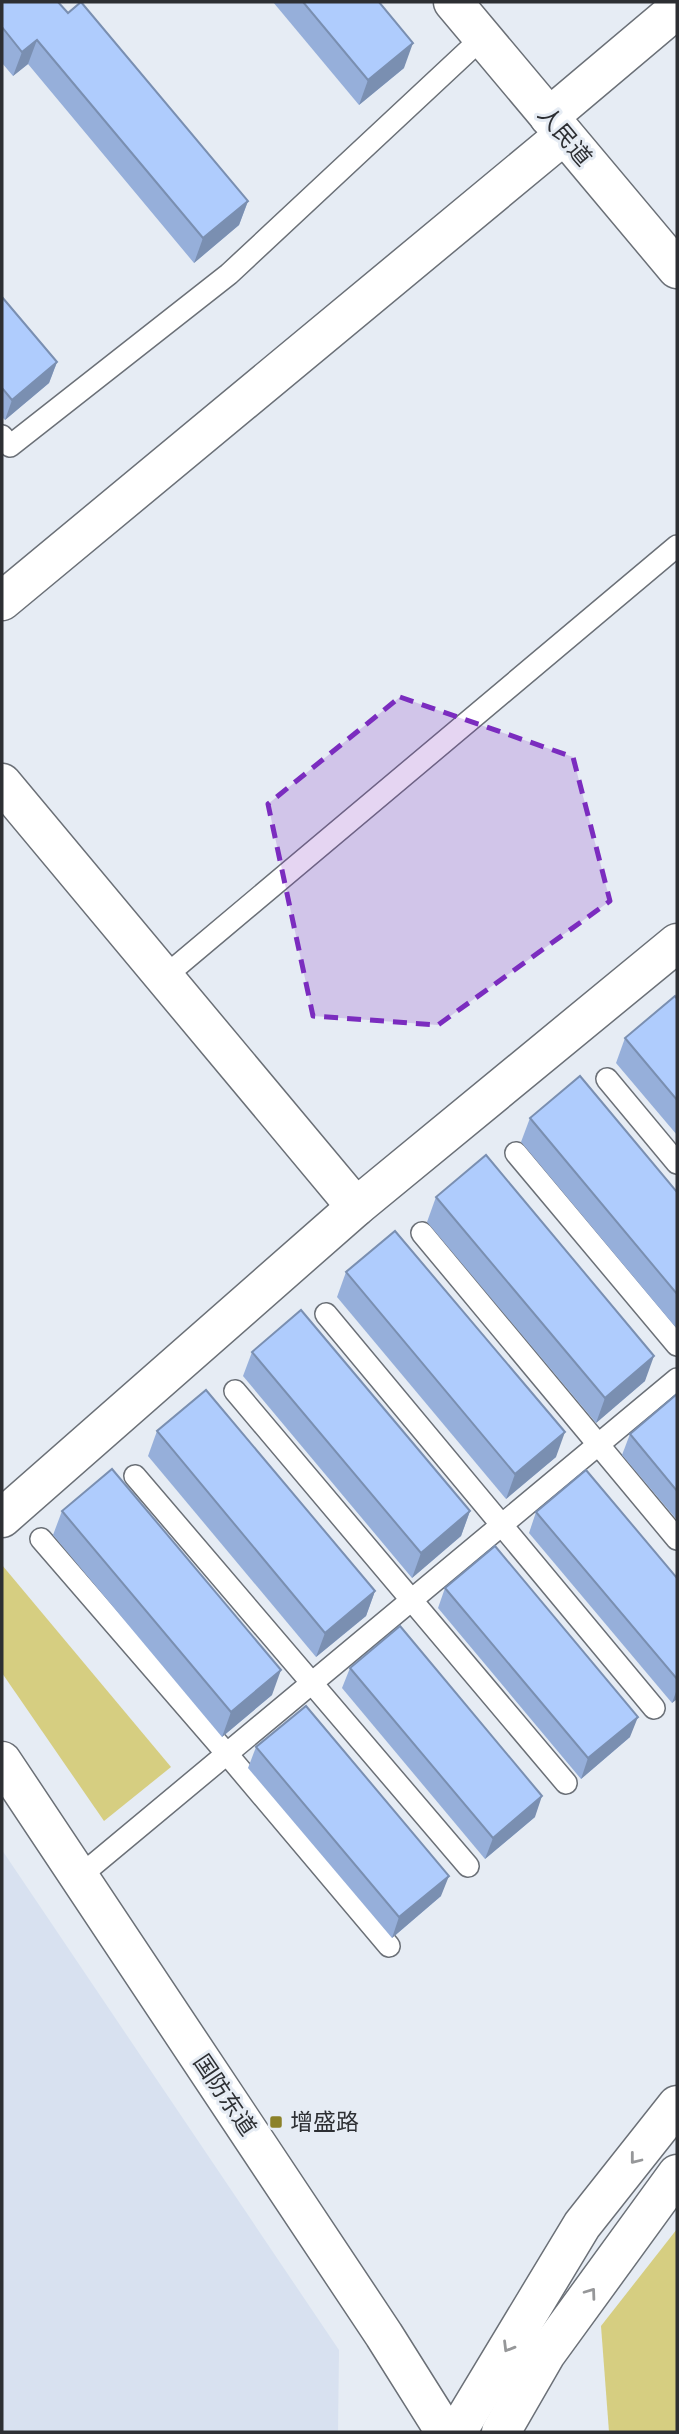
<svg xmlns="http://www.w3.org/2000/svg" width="679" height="2434" font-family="'Zilla Slab','Noto Sans SC',serif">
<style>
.built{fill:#d8e1f0}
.green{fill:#d6ce81}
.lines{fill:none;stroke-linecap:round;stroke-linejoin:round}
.lane-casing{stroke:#6b7077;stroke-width:24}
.street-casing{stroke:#6b7077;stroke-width:41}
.secondary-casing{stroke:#6b7077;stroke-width:41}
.lane{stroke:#fff;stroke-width:21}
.street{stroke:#fff;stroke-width:38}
.secondary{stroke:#fff;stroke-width:38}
.wall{fill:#96afda}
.shaded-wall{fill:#7a8fb1}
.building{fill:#afccfd;stroke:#7a8fb1;stroke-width:2}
.oneway{stroke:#969799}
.marked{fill:#7b2cbf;fill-opacity:0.2;stroke:#7b2cbf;stroke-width:5;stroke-dasharray:14 9;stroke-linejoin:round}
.poi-dot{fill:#8b8129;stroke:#e6ecf4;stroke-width:2.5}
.labels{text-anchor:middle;stroke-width:6;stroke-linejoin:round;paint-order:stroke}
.street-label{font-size:23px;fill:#2d2f33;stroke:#e6ecf4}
.poi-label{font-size:23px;fill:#2d2f33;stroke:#e6ecf4;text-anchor:start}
</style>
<rect width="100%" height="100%" fill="#e6ecf4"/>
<path class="built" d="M2,1850L339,2350L338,2432H2Z"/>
<g class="green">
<path d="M2,1565L171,1767L104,1821L2,1673Z"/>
<path d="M677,2229V2432H609L601,2326Z"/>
</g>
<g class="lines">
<defs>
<g id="lane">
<path d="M2,436L10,446L229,274L483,37"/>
<path d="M163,978L677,546"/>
<path d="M607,1079L677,1163"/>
<path d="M516,1153L677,1345"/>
<path d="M422,1233L677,1539"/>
<path d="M326,1314L654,1708"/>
<path d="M235,1391L566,1783"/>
<path d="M135,1476L468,1866"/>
<path d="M41,1539L227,1754L389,1946"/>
<path d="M80,1876L677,1379"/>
</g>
<g id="street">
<path d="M549,117L677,9"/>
<path d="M2,601L564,135"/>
<path d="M2,783L356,1207"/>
<path d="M2,1518L356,1207L677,943"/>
</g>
<g id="secondary">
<path d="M453,2L677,269"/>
<path d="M2,1761L384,2335L445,2432"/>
<path d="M457,2432L582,2225L677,2105"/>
<path d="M501,2432L546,2354L677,2174"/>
</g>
</defs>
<use href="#lane" class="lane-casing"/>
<use href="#street" class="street-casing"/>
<use href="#secondary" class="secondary-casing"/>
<use href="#lane" class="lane"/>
<use href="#street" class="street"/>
<use href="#secondary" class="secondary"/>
</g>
<g class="wall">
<path d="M2,2L68,13L248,201L239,225L194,263L28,64L13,76L2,63Z"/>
<path d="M273,2H379L404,68L359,105Z"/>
<path d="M2,297L57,362L49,383L5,420L2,417Z"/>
<path d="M677,999V1135L616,1063L625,1038Z"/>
<path d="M530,1118L677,1192V1329L521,1142Z"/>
<path d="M436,1197L645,1381L596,1423L427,1222Z"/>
<path d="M346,1272L556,1457L506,1499L337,1297Z"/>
<path d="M252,1352L470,1511L461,1536L412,1578L243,1376Z"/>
<path d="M677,1394V1520L622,1455L630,1434Z"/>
<path d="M157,1431L375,1591L366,1616L316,1657L148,1456Z"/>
<path d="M62,1511L272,1695L222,1737L53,1535Z"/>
<path d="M536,1512L677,1578V1699L672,1703L529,1533Z"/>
<path d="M445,1588L630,1737L581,1779L438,1608Z"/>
<path d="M350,1668L535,1817L485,1859L342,1688Z"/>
<path d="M256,1747L441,1896L392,1938L248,1768Z"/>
</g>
<g class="shaded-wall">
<path d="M37,40L28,64L13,76L22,52Z"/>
<path d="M413,43L404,68L359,105L368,80Z"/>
<path d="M248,201L239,225L194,263L203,238Z"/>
<path d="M57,362L49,383L5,420L12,400Z"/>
<path d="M654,1356L645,1381L596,1423L605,1398Z"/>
<path d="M565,1432L556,1457L506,1499L515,1474Z"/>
<path d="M470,1511L461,1536L412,1578L421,1553Z"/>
<path d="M375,1591L366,1616L316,1657L325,1633Z"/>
<path d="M281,1670L272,1695L222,1737L231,1712Z"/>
<path d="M677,1689V1699L672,1703Z"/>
<path d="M638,1717L630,1737L581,1779L588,1758Z"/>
<path d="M542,1796L535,1817L485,1859L493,1838Z"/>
<path d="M449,1876L441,1896L392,1938L399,1917Z"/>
</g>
<g class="building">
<path d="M2,2H58L68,13L81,2L248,201L203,238L37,40L22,52L2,27Z"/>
<path d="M303,2H379L413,43L368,80Z"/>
<path d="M2,297L57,362L12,400L2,388Z"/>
<path d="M675,996L677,999V1100L625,1038Z"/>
<path d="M580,1076L677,1192V1294L530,1118Z"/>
<path d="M486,1155L654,1356L605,1398L436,1197Z"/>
<path d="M395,1231L565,1432L515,1474L346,1272Z"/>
<path d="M301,1310L470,1511L421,1553L252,1352Z"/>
<path d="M206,1390L375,1591L325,1633L157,1431Z"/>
<path d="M677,1394V1491L630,1434Z"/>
<path d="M112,1469L281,1670L231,1712L62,1511Z"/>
<path d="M586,1470L677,1578V1679L536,1512Z"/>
<path d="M495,1546L638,1717L588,1758L445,1588Z"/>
<path d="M400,1626L542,1796L493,1838L350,1668Z"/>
<path d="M306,1706L449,1876L399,1917L256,1747Z"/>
</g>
<defs><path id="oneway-chevron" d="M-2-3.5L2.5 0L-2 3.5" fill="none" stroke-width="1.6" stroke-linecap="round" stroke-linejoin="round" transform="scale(1.75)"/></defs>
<g class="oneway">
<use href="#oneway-chevron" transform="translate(635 2159) rotate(128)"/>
<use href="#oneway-chevron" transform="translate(591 2293) rotate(-54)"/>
<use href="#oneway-chevron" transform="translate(508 2347) rotate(121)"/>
</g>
<path class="marked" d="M400,697L573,757L610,901L438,1025L313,1016L268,804Z"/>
<rect class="poi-dot" x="269" y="2115" width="14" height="14" rx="3.5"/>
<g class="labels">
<g class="street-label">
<text transform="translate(565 136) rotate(50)" y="8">人民道</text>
<text transform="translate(225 2095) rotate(56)" y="8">国防东道</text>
</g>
<g class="poi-label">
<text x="290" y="2130">增盛路</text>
</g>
</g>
<rect width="679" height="2434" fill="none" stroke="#2d2f33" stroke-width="7"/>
</svg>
